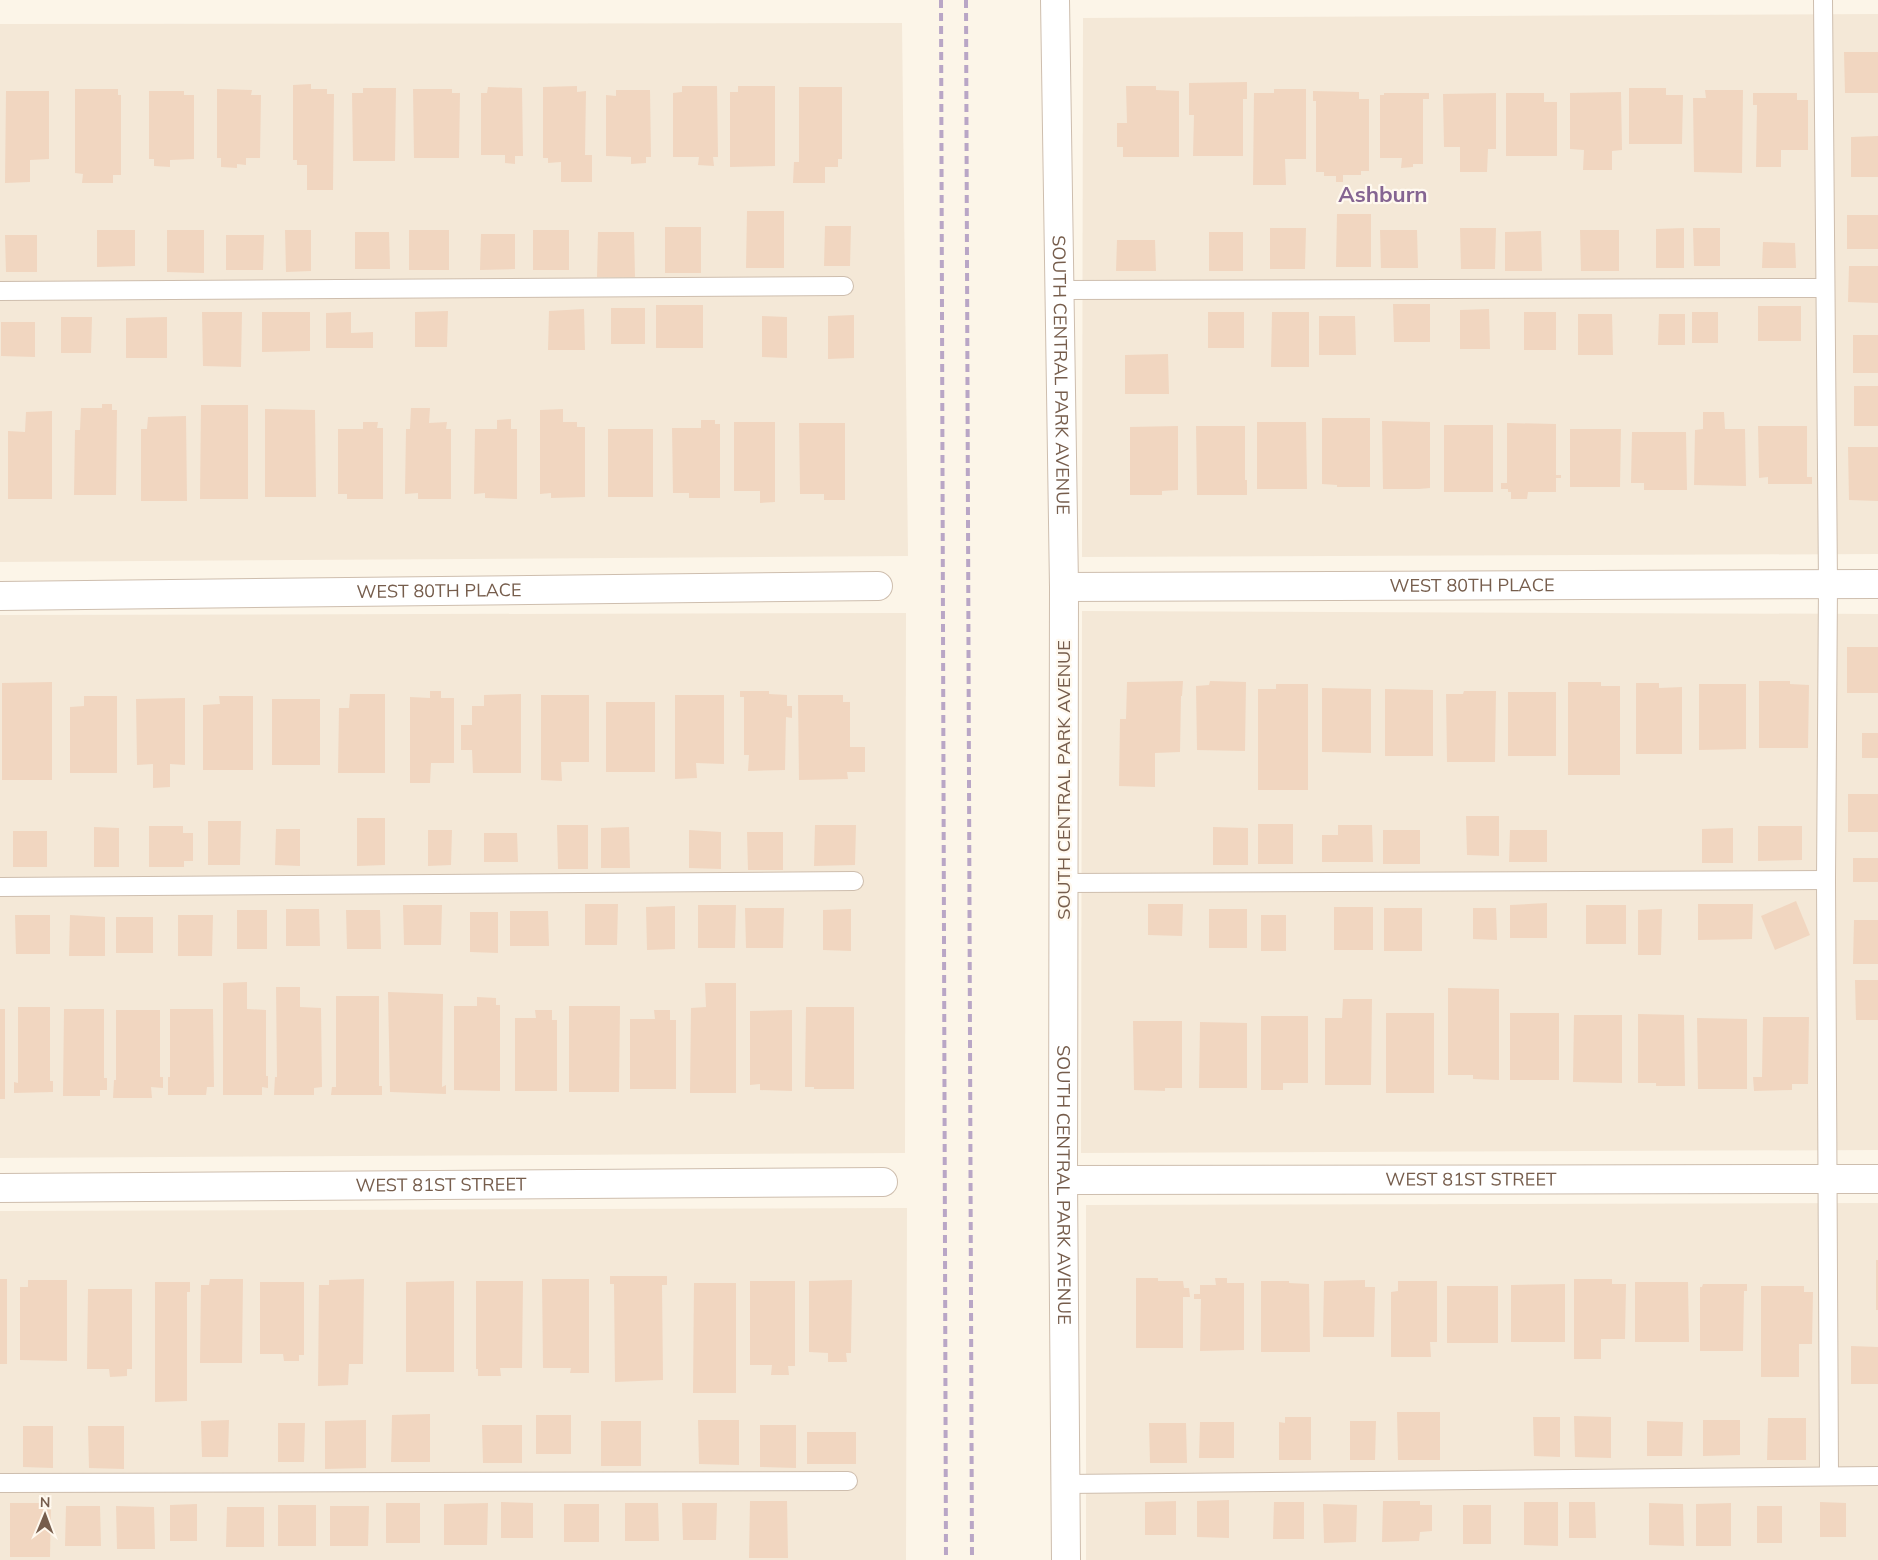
<svg xmlns="http://www.w3.org/2000/svg" width="1878" height="1560" font-family="Mulish,sans-serif">
<style>
.residential{fill:#f4e8d7}
.building{fill:#f1d6c0}
.lines{fill:none;stroke-linecap:round;stroke-linejoin:round}
.lane-casing{stroke:#cebeae;stroke-width:20}
.street-casing{stroke:#cebeae;stroke-width:30}
.lane{stroke:#fff;stroke-width:18}
.street{stroke:#fff;stroke-width:28}
.rail{stroke:#b9a6c6;stroke-width:4;stroke-dasharray:8 5;stroke-linecap:butt}
.labels{text-anchor:middle;stroke-width:4.5;stroke-linejoin:round;paint-order:stroke}
.street-label{font-size:18px;fill:#765d4c;stroke:#fff9ef}
.district-label{font-size:22px;font-weight:bold;fill:#856592;stroke:#fff9ef}
</style>
<rect width="100%" height="100%" fill="#fcf5e8"/>
<g class="residential">
<path d="M1878,14V554L1082,557L1083,18Z"/>
<path d="M902,23L908,556L0,562V24Z"/>
<path d="M1082,611L1878,614V1150L1081,1153Z"/>
<path d="M906,613L905,1153L0,1158V615Z"/>
<path d="M1878,1203V1560H1086V1205Z"/>
<path d="M907,1208L906,1560H0V1211Z"/>
</g>
<g class="building">
<path d="M1844,52H1878V93H1845Z"/>
<path d="M1247,82V99H1243V156H1193L1194,115H1189V83Z"/>
<path d="M311,84V89H327V94H334L333,190H307V165H297V160H293V85Z"/>
<path d="M577,86V92L586,91L585,155H592V182H561V162L548,163V158H543V87Z"/>
<path d="M682,86H717L718,157H713L714,166L698,165L699,157H673V93L682,92Z"/>
<path d="M738,86H775V166L730,167V92H738Z"/>
<path d="M1126,86H1156V90L1179,91V157H1123V147H1117V123H1127Z"/>
<path d="M488,87L522,88L523,156H515V164L505,163V155H481V93H487Z"/>
<path d="M799,87H842V159H838V167H825V183H793L794,162H799Z"/>
<path d="M363,88H396L395,161H353L352,93H363Z"/>
<path d="M1629,88H1666V95H1683L1682,144H1629Z"/>
<path d="M75,89H118V95H121V175H113V183H82L83,174L75,173Z"/>
<path d="M217,89L252,90L251,95H261L260,158H246V165L237,164V168L221,167V158H217Z"/>
<path d="M413,89H452V93H460L459,158H414Z"/>
<path d="M1274,89H1306V159H1285L1286,185H1253L1254,93H1274Z"/>
<path d="M616,90H650L651,157H646V163L631,164V157L606,156V95L616,96Z"/>
<path d="M1705,90H1743L1742,173L1694,172L1693,98H1706Z"/>
<path d="M6,91H49V159L30,160V182L5,183Z"/>
<path d="M149,91H184V95H194V159L170,160V167L154,166V159H149Z"/>
<path d="M1313,91L1359,92V99H1369V171H1361V175H1343V182H1336V176H1324V172H1316V101H1313Z"/>
<path d="M1621,92L1622,150L1612,151V170H1583L1584,150L1570,149V93Z"/>
<path d="M1384,93H1429V99H1423V164H1413V167L1401,168L1402,158H1380V95H1384Z"/>
<path d="M1496,93V149H1488L1487,172H1460V147H1444L1443,94Z"/>
<path d="M1506,93H1544V102H1557V156H1506Z"/>
<path d="M1753,93H1797V100H1808V150H1781V167H1756L1757,105H1753Z"/>
<path d="M1878,136V177H1851V137Z"/>
<path d="M747,211H784V268H746Z"/>
<path d="M1337,214H1371V267H1336Z"/>
<rect x="1847" y="215" width="31" height="34"/>
<path d="M825,226H851L850,266H824Z"/>
<rect x="665" y="227" width="36" height="46"/>
<path d="M1270,228H1306L1305,269H1270Z"/>
<path d="M1460,228H1496L1495,269H1461Z"/>
<path d="M1684,228V268H1656V229Z"/>
<path d="M1693,228H1720V266H1694Z"/>
<path d="M97,230H135V266L97,267Z"/>
<path d="M167,230H204V273L167,272Z"/>
<path d="M285,230H311V271L286,272Z"/>
<rect x="409" y="230" width="40" height="40"/>
<rect x="533" y="230" width="36" height="40"/>
<path d="M1380,230H1417L1418,268H1381Z"/>
<path d="M1580,230H1619V271H1581Z"/>
<path d="M1541,231L1542,271H1505V232Z"/>
<path d="M355,232H389L390,269H355Z"/>
<path d="M598,232H634L635,277H597Z"/>
<rect x="1209" y="232" width="34" height="39"/>
<path d="M481,234H515V269L480,270Z"/>
<path d="M5,235H37V272H6Z"/>
<path d="M226,235H264L263,270H226Z"/>
<path d="M1117,240H1155L1156,271H1116Z"/>
<path d="M1763,242L1795,243L1796,268H1762Z"/>
<path d="M1849,266H1878V303L1848,302Z"/>
<path d="M1393,304H1430V342H1394Z"/>
<rect x="656" y="305" width="47" height="43"/>
<rect x="1758" y="306" width="43" height="35"/>
<rect x="611" y="308" width="34" height="36"/>
<path d="M584,309L585,350H548L549,311Z"/>
<path d="M1489,309L1490,349H1460V310Z"/>
<path d="M448,311L447,347H415V312Z"/>
<path d="M202,312H242L241,367L203,366Z"/>
<path d="M262,312H310V351L262,352Z"/>
<path d="M351,312V333L373,332V348H326V313Z"/>
<rect x="1208" y="312" width="36" height="36"/>
<path d="M1272,312H1309V367H1271Z"/>
<rect x="1524" y="312" width="32" height="38"/>
<rect x="1692" y="312" width="26" height="31"/>
<path d="M1578,314H1612L1613,355H1578Z"/>
<path d="M1659,314H1685V345H1658Z"/>
<path d="M854,315V358L828,359V316Z"/>
<path d="M762,316L787,317V358L762,357Z"/>
<path d="M1319,316H1355L1356,355H1319Z"/>
<path d="M61,317H92L91,353H61Z"/>
<path d="M167,317V358H126V318Z"/>
<path d="M1,322H35V357L1,356Z"/>
<rect x="1853" y="335" width="25" height="38"/>
<path d="M1168,354L1169,394H1125V355Z"/>
<rect x="1854" y="386" width="24" height="40"/>
<path d="M102,404H112V410H117L116,495H74L75,430H80L81,408H102Z"/>
<path d="M201,405H248V499H200Z"/>
<path d="M411,408H430L429,423L447,422L446,429H451V499H418V493L405,494L406,429H410Z"/>
<path d="M265,409L315,410L316,497H265Z"/>
<path d="M563,409V422H577V427H585V497L551,498V493L540,494V410Z"/>
<path d="M52,411V499H8V431L25,432L26,412Z"/>
<path d="M1703,412H1724L1725,429H1745L1746,486L1694,485L1695,430L1703,429Z"/>
<path d="M186,416L187,501H141V429H147L148,417Z"/>
<path d="M1322,418H1370V487H1337V485L1322,484Z"/>
<path d="M511,419V429H517V499L485,498V493L474,494L475,429H497V420Z"/>
<path d="M701,420H715V424H720V498H689V493H673L672,428H701Z"/>
<path d="M1382,421L1430,422V488L1419,489H1383Z"/>
<path d="M363,422H378L377,428H383V499H347V494H338V429H363Z"/>
<path d="M734,422H775V502L760,503V491H734Z"/>
<path d="M1257,422H1306L1307,489H1257Z"/>
<path d="M799,423H845V500H824V494H800Z"/>
<path d="M1507,423L1556,424V475H1561V478H1556V492H1528L1527,499H1511V492H1508V489H1501V483H1507Z"/>
<rect x="1444" y="425" width="49" height="67"/>
<path d="M1178,426V490L1162,491V495H1130V427Z"/>
<path d="M1196,426H1245V480H1247V495H1197Z"/>
<path d="M1758,426H1807V477H1812V484H1768V477L1759,478Z"/>
<rect x="608" y="429" width="45" height="68"/>
<path d="M1570,429H1621L1620,487H1570Z"/>
<path d="M1632,432H1686L1687,490H1644V483H1631Z"/>
<path d="M1848,447H1878V501L1849,500Z"/>
<rect x="1847" y="647" width="31" height="46"/>
<path d="M1183,681L1182,696H1181L1180,752L1155,753V787L1119,786L1120,719H1126L1127,682Z"/>
<path d="M1210,681L1246,682L1245,751L1197,750L1196,686L1209,685Z"/>
<path d="M1759,681H1790V684L1809,685L1808,748H1759Z"/>
<path d="M52,682V780H2V683Z"/>
<path d="M1568,682H1601V686H1620V775H1568Z"/>
<path d="M1636,683H1659V688L1682,687V754H1636Z"/>
<path d="M1276,684H1308V790H1258V689H1276Z"/>
<path d="M1699,684H1746V749L1699,750Z"/>
<path d="M1322,688L1371,689V753L1322,752Z"/>
<path d="M1385,689L1433,690V756H1385Z"/>
<path d="M430,691H441V698H454V763H431L430,783H410V697L430,698Z"/>
<path d="M740,691H769V694L787,695V706H792V718L786,717L785,770L748,771L749,755H744V697H740Z"/>
<path d="M1464,691H1496L1495,762H1447L1446,694H1463Z"/>
<rect x="1508" y="692" width="48" height="64"/>
<path d="M350,694H385V773H338L339,708H349Z"/>
<path d="M521,694V773H473L472,750H461V725H472V706H484V695Z"/>
<path d="M541,695H589V762H561L562,781L541,780Z"/>
<path d="M675,695H724V764L696,763L697,778L675,779Z"/>
<path d="M798,695H843V702H850V747H865V772H847L848,779L799,780Z"/>
<path d="M84,696H117V773H70V707L84,706Z"/>
<path d="M219,696H253V770H203V705L220,704Z"/>
<path d="M185,698V765L170,764V787L153,788V764L137,765L136,699Z"/>
<rect x="272" y="699" width="48" height="66"/>
<rect x="606" y="702" width="49" height="70"/>
<rect x="1862" y="733" width="16" height="25"/>
<rect x="1848" y="794" width="30" height="38"/>
<path d="M1466,816H1499V856L1467,855Z"/>
<path d="M357,818H385V865L357,866Z"/>
<path d="M208,821H241L240,865H208Z"/>
<rect x="1258" y="824" width="35" height="40"/>
<path d="M557,825H588V869H558Z"/>
<path d="M815,825H856L855,865L814,866Z"/>
<path d="M1338,825H1372L1373,862H1322V835H1338Z"/>
<path d="M149,826H183V833H193V861H184V867H149Z"/>
<path d="M1758,826H1802V860L1758,861Z"/>
<path d="M94,827L119,828V867H94Z"/>
<path d="M629,827L630,868H601V828Z"/>
<path d="M1213,827L1248,828V865H1213Z"/>
<path d="M1733,828V863H1702V829Z"/>
<path d="M276,829H300V866L275,865Z"/>
<path d="M428,830H452L451,865L428,866Z"/>
<path d="M689,830L721,832V869L689,868Z"/>
<rect x="1383" y="830" width="37" height="34"/>
<path d="M1510,830H1547V862H1509Z"/>
<rect x="13" y="831" width="34" height="36"/>
<path d="M747,832H783V870H748Z"/>
<path d="M484,833H517L518,862H484Z"/>
<rect x="1853" y="858" width="25" height="24"/>
<path d="M1796,901L1810,935L1775,950L1761,916Z"/>
<path d="M1547,903V938H1510V905Z"/>
<path d="M585,904H618L617,945H585Z"/>
<path d="M1148,904H1183L1182,936L1148,935Z"/>
<path d="M1698,904H1753L1752,939L1698,940Z"/>
<path d="M403,905H442L441,945H404Z"/>
<path d="M698,905H736L735,948H698Z"/>
<rect x="1586" y="905" width="40" height="39"/>
<path d="M675,906V949L647,950L646,907Z"/>
<rect x="1334" y="907" width="39" height="43"/>
<path d="M745,908H784L783,948H746Z"/>
<rect x="1384" y="908" width="38" height="43"/>
<path d="M1473,908H1496L1497,940L1473,939Z"/>
<path d="M286,909H319L320,946H286Z"/>
<path d="M851,909V951L823,950V910Z"/>
<rect x="1209" y="909" width="38" height="39"/>
<path d="M1662,909L1661,955H1638V910Z"/>
<rect x="237" y="910" width="30" height="39"/>
<path d="M346,910H380L381,949H347Z"/>
<path d="M510,911H548L549,946H510Z"/>
<path d="M470,912H498V953L470,952Z"/>
<path d="M15,915H50V954H16Z"/>
<path d="M70,915L105,917V956H69Z"/>
<path d="M178,915H213L212,956H178Z"/>
<rect x="1261" y="915" width="25" height="36"/>
<rect x="116" y="917" width="37" height="36"/>
<path d="M1854,920H1878V964H1853Z"/>
<path d="M1855,980H1878V1020H1856Z"/>
<path d="M247,982V1009L266,1010V1076H268V1088L262,1087V1095H223V983Z"/>
<path d="M705,983H736V1093H690L691,1008L706,1007Z"/>
<path d="M276,987H300V1007L321,1008L322,1087L314,1088V1095H274L275,1077H277Z"/>
<path d="M1448,988L1499,989V1080L1473,1079V1075H1448Z"/>
<path d="M388,992L443,994L442,1087L446,1085V1094L390,1092Z"/>
<path d="M336,996H379V1086H382V1095H331L332,1087H336Z"/>
<path d="M477,997L496,998V1005H500V1091L454,1090V1006H477Z"/>
<path d="M1343,999H1372L1371,1085H1325V1018H1342Z"/>
<path d="M569,1006H620L619,1092H569Z"/>
<path d="M18,1007H50V1081H53V1092L14,1093V1082L18,1083Z"/>
<path d="M806,1007H854V1089H814V1087H805Z"/>
<rect x="0" y="1009" width="5" height="90"/>
<path d="M64,1009H104V1078H107V1090H100V1096H63Z"/>
<path d="M170,1009H213L214,1087H207L206,1095H168V1077H170Z"/>
<path d="M116,1010H160V1077H163V1088L151,1087L152,1098H113L114,1080H116Z"/>
<path d="M535,1010H552V1020H557V1091H515V1018H536Z"/>
<path d="M654,1010H670V1020H676V1089H630V1019H655Z"/>
<path d="M792,1010V1091L760,1090V1084L750,1085V1011Z"/>
<rect x="1386" y="1013" width="48" height="80"/>
<rect x="1510" y="1013" width="49" height="67"/>
<path d="M1638,1014L1684,1015L1685,1086H1656V1083H1638Z"/>
<path d="M1574,1015H1622V1083L1573,1082Z"/>
<path d="M1261,1016H1308V1083H1283V1090H1261Z"/>
<path d="M1763,1017H1809L1808,1084H1792V1090L1754,1091L1753,1077H1762Z"/>
<path d="M1697,1018L1747,1019V1089H1698Z"/>
<path d="M1133,1021H1182V1088H1165V1091L1134,1090Z"/>
<path d="M1200,1022L1247,1023V1088H1199Z"/>
<rect x="1876" y="1260" width="2" height="50"/>
<path d="M610,1276H667V1285H662L663,1380L615,1382L614,1284H610Z"/>
<path d="M1136,1278H1158V1281H1183L1184,1288H1189L1190,1297H1183V1348H1136Z"/>
<path d="M1215,1278H1227V1283H1244V1350L1200,1351L1201,1299H1194V1294H1200V1285H1216Z"/>
<rect x="0" y="1279" width="7" height="85"/>
<path d="M210,1279H243L242,1363H200L201,1285H209Z"/>
<path d="M364,1279L363,1364H349L348,1385L318,1386L319,1285H329V1280Z"/>
<path d="M542,1279H589V1373H570L571,1368H543Z"/>
<path d="M1574,1279H1612V1284H1626L1625,1339H1601V1359H1574Z"/>
<path d="M28,1280H67V1361L20,1360V1287H28Z"/>
<path d="M852,1280L851,1353H846L847,1362H828V1353L809,1352V1281Z"/>
<path d="M1365,1280V1287H1375L1374,1337H1323L1324,1281Z"/>
<path d="M454,1281V1372H406V1282Z"/>
<path d="M476,1281H523L522,1368H500L501,1376H478V1369H476Z"/>
<path d="M750,1281H795V1366H788L789,1375H771L772,1365H750Z"/>
<path d="M1261,1281H1289V1283L1309,1284L1310,1352H1261Z"/>
<path d="M1398,1281H1437V1342H1430L1431,1357H1391V1292L1398,1291Z"/>
<path d="M155,1282H190V1292H187V1401L155,1402Z"/>
<path d="M260,1282H304V1355H299V1361H284L283,1354H260Z"/>
<path d="M1635,1282H1688L1689,1342H1635Z"/>
<path d="M694,1283H736V1393H693Z"/>
<path d="M1565,1284V1342H1511V1285Z"/>
<path d="M1703,1284H1747V1291H1744L1743,1351H1700V1287H1702Z"/>
<rect x="1447" y="1286" width="51" height="57"/>
<path d="M1761,1286H1804V1292H1813L1812,1344H1799V1377H1761Z"/>
<path d="M88,1289H132V1369H127V1376L110,1377L109,1369H87Z"/>
<path d="M1851,1346L1878,1347V1384H1851Z"/>
<path d="M1397,1412H1440V1460H1398Z"/>
<path d="M430,1414V1462H391L392,1415Z"/>
<rect x="536" y="1415" width="35" height="39"/>
<path d="M1574,1416L1611,1417V1458L1575,1457Z"/>
<path d="M1285,1417H1311V1460H1279V1422L1285,1423Z"/>
<path d="M1533,1417H1560V1457L1534,1456Z"/>
<path d="M1768,1418H1806V1460H1767Z"/>
<path d="M229,1420L228,1457H202L201,1421Z"/>
<path d="M366,1420V1468L325,1469V1421Z"/>
<path d="M698,1420H739V1465L699,1464Z"/>
<path d="M1703,1420H1740V1455L1703,1456Z"/>
<rect x="601" y="1421" width="40" height="45"/>
<path d="M1350,1421H1376L1375,1460H1350Z"/>
<path d="M1647,1421L1683,1422L1682,1456H1647Z"/>
<path d="M1200,1422H1234V1458H1199Z"/>
<path d="M278,1423H305L304,1462H278Z"/>
<path d="M1149,1423H1186L1187,1463H1150Z"/>
<path d="M482,1425H522V1463H483Z"/>
<path d="M760,1425H796V1468L760,1467Z"/>
<path d="M23,1426H53V1468L23,1467Z"/>
<path d="M88,1426H124V1469L89,1468Z"/>
<rect x="807" y="1432" width="49" height="32"/>
<path d="M1229,1500V1538L1197,1537V1501Z"/>
<path d="M750,1501H787L788,1558H749Z"/>
<path d="M1176,1501V1535H1145V1502Z"/>
<path d="M1383,1501H1420V1505H1432V1531L1420,1532L1419,1541L1382,1542Z"/>
<path d="M501,1502L533,1503V1538H501Z"/>
<path d="M1274,1502H1304V1539H1273Z"/>
<path d="M1524,1502H1558V1546L1524,1545Z"/>
<path d="M1569,1502H1595L1596,1538H1569Z"/>
<path d="M1820,1502L1846,1503V1537H1820Z"/>
<path d="M10,1503H51L50,1557H10Z"/>
<rect x="386" y="1503" width="34" height="40"/>
<path d="M488,1503L487,1545H444V1504Z"/>
<path d="M625,1503H658L659,1541H625Z"/>
<path d="M682,1503H717L716,1540H683Z"/>
<path d="M1649,1503L1683,1504L1684,1546L1649,1545Z"/>
<path d="M1731,1503V1546H1696V1504Z"/>
<path d="M197,1504V1541H170V1505Z"/>
<rect x="564" y="1504" width="35" height="38"/>
<path d="M1323,1504L1357,1505L1356,1542L1324,1543Z"/>
<rect x="278" y="1505" width="38" height="41"/>
<rect x="1463" y="1505" width="28" height="39"/>
<path d="M66,1506H100L101,1546H65Z"/>
<path d="M116,1506L154,1507L155,1549H117Z"/>
<path d="M330,1506H369L368,1546H330Z"/>
<rect x="1757" y="1506" width="25" height="37"/>
<path d="M227,1507H264V1547H226Z"/>
</g>
<g class="lines">
<defs>
<g id="lane">
<path d="M1823,0L1828,584L1826,880L1829,1476"/>
<path d="M1060,290L1825,288"/>
<path d="M0,291L844,286"/>
<path d="M1064,883L1826,880"/>
<path d="M0,887L854,881"/>
<path d="M0,1483L848,1481"/>
<path d="M1065,1484L1878,1476"/>
</g>
<g id="street">
<path id="s1" d="M1055,0L1064,587L1063,1180L1066,1560"/>
<path id="s2" d="M1064,587L1878,584"/>
<path id="s3" d="M0,596L878,586"/>
<path id="s4" d="M1063,1180L1878,1179"/>
<path id="s5" d="M0,1188L883,1182"/>
</g>
</defs>
<use href="#lane" class="lane-casing"/>
<use href="#street" class="street-casing"/>
<use href="#lane" class="lane"/>
<use href="#street" class="street"/>
<g class="rail">
<path d="M941,0L946,1560"/>
<path d="M966,0L972,1560"/>
</g>
</g>
<g class="labels">
<g class="street-label">
<text dy="6" stroke="none"><textPath href="#s1" startOffset="375">SOUTH CENTRAL PARK AVENUE</textPath></text>
<text dy="6" stroke="none"><textPath href="#s2" startOffset="408">WEST 80TH PLACE</textPath></text>
<text dy="6" stroke="none"><textPath href="#s3" startOffset="439">WEST 80TH PLACE</textPath></text>
<text transform="translate(1064 780) rotate(-90)" y="6">SOUTH CENTRAL PARK AVENUE</text>
<text dy="6" stroke="none"><textPath href="#s4" startOffset="408">WEST 81ST STREET</textPath></text>
<text dy="6" stroke="none"><textPath href="#s5" startOffset="441">WEST 81ST STREET</textPath></text>
<text dy="6" stroke="none"><textPath href="#s1" startOffset="1185">SOUTH CENTRAL PARK AVENUE</textPath></text>
</g>
<g class="district-label">
<text x="1383" y="202">Ashburn</text>
</g>
</g>
<g transform="translate(45 1515) rotate(1)" stroke="#fff9ef" stroke-width="4" paint-order="stroke">
<path d="M0-4L9 19L0 12L-9 19Z" fill="#765d4c"/>
<text y="-8" font-size="14" font-weight="bold" text-anchor="middle" fill="#765d4c">N</text>
</g>
</svg>
